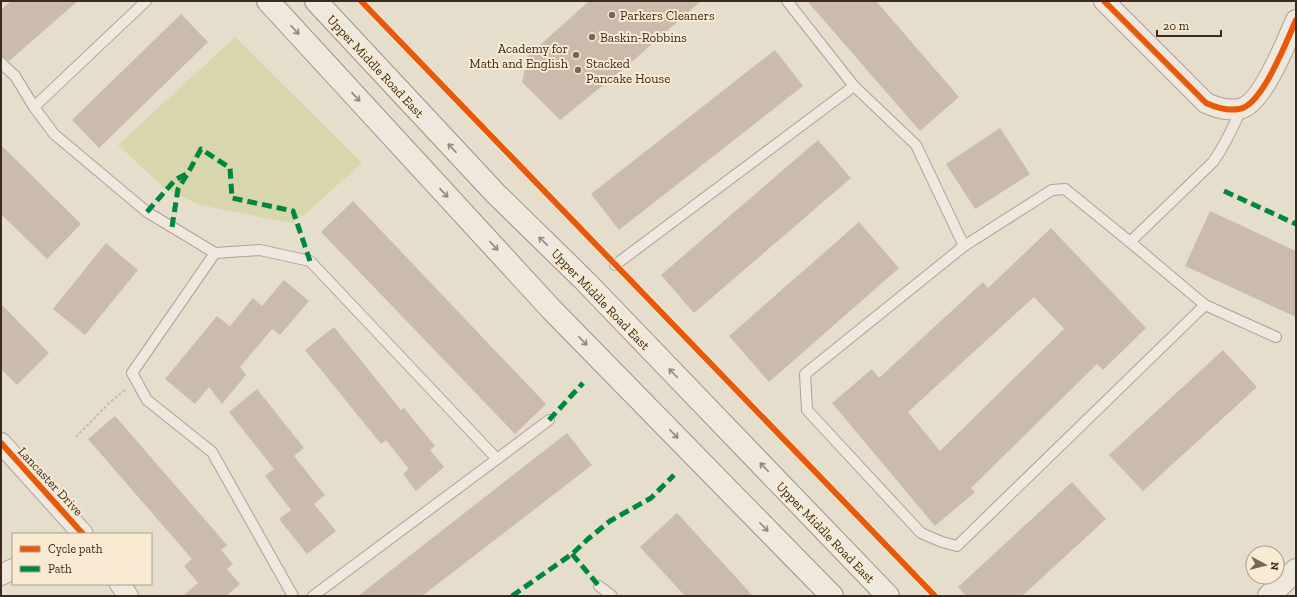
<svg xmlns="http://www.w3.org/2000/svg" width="1297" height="597" font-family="'Zilla Slab',serif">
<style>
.green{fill:#d8d6ad}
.building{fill:#cabbad;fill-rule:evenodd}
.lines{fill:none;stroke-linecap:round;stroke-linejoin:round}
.service-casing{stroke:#aba295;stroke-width:12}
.minor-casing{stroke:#aba295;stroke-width:22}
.tertiary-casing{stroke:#aba295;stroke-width:24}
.secondary-casing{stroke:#9b9286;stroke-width:24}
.path{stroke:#c7bfb5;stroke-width:2.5;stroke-dasharray:3 2;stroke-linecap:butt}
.service{stroke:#eee8de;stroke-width:10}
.minor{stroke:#eee8de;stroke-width:20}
.tertiary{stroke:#eee8de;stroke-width:22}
.secondary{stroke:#eee8de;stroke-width:22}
.quiet{stroke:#00873e;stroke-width:5;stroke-dasharray:10 5;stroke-linecap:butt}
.cycleway-casing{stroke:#f8ebd2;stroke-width:8}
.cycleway{stroke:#e8590c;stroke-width:6}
.oneway{stroke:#94897e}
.poi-dot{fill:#77695a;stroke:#f8ebd2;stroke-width:1.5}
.labels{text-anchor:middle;stroke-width:4;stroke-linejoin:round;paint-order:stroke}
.poi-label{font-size:13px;fill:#3b2a1d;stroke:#f8ebd2;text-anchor:start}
.street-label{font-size:13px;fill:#3b2a1d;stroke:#f8ebd2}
</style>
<rect width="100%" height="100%" fill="#e6decc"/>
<path class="green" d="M235,37L362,163L303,216L292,223L200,205L164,188L118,145Z"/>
<g class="building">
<path d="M11,1H78L9,61L5,58L1,57V10Z"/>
<path d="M589,1H701L627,66L560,120L522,82L528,56Z"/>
<path d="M807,1H876L959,97L920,131Z"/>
<path d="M181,14L208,42L99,148L72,120Z"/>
<path d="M775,50L803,86L619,230L591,194Z"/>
<path d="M1000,128L1030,174L975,209L946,164Z"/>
<path d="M818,140L851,178L694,313L661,275Z"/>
<path d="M1,145L81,224L47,259L1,214Z"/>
<path d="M353,201L546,404L515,434L321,232Z"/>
<path d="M1210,211L1296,251V317L1185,266Z"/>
<path d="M859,222L899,268L769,382L729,336Z"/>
<path d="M1051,228L1146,328L1103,370L1097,364L971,488L975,492L935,526L832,403L872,369L879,378L983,282L988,288ZM1034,297L1064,329L940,451L908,412Z"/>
<path d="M106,243L138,270L85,335L53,309Z"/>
<path d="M284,280L309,301L280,335L272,329L240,367L246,375L222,404L209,387L195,404L165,379L217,316L230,326L253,298L262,306Z"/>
<path d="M1,304L49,353L17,385L1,369Z"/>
<path d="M334,327L401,410L404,408L435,446L430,450L444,467L416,491L403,474L409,469L386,440L381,444L305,350Z"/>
<path d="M1223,350L1257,387L1143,491L1109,455Z"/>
<path d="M257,389L304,448L294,456L325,495L314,504L336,531L307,554L279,519L291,510L265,476L274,469L229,412Z"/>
<path d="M115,416L227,545L221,550L233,564L227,569L240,584L226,596H183L198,583L184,566L192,559L88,439Z"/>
<path d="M567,433L592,465L422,596H358Z"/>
<path d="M1072,482L1106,519L1022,596H966L958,587Z"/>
<path d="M677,513L753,596H685L640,547Z"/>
</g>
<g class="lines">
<defs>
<g id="service">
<path d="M787,1L854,86L916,145L964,246"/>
<path d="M1,63L15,76L34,107L54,134L147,212L215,253L260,250L310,261L497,459L313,596"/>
<path d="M34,107L146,1"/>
<path d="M1130,242L1213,162C1225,145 1233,128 1241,109"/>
<path d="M215,253L132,373L147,400L212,452L293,596"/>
<path d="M615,265L854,86"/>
<path d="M1205,305L957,546L942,542L921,533L807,410L805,374L964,246L1052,190L1065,189L1130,242L1205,305L1276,337"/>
<path d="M497,459L549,420"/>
<path d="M599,586L612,596"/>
</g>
<g id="minor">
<path d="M1104,1L1206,103C1217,108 1227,111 1239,109C1262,106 1287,40 1296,20"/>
<path d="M1,443L83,534"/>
<path d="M1,575L13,569"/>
<path d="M120,584L128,596"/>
</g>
<path id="tertiary" d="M1269,596L1296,570"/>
<g id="secondary">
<path d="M268,1L552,310L832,596"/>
<path d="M316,1L496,194L585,281L888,596"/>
</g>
</defs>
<use href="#service" class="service-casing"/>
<use href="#minor" class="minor-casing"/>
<use href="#tertiary" class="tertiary-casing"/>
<use href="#secondary" class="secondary-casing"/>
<path class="path" d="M76,437L110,402L125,390"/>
<use href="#service" class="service"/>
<use href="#minor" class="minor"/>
<use href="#tertiary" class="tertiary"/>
<use href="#secondary" class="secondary"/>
<g class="quiet">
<path d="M1224,191L1296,224"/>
<path d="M147,212L175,180L188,173L201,149L230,168L232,198L293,211L310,261"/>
<path d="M172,227L178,189L188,173"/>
<path d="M549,420L583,383"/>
<path d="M572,554L599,586"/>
<path d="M512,596L572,554L588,539L610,521L651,498L674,475"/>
</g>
<defs>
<g id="cycleway">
<path d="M361,1L935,596"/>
<path d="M1104,1L1206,103C1217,108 1227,111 1239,109C1262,106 1287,40 1296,20"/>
<path d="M1,443L83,534"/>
</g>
</defs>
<use href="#cycleway" class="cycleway-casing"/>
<use href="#cycleway" class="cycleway"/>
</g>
<defs><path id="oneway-shaft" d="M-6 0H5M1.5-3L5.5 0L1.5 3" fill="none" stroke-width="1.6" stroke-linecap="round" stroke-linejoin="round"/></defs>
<g class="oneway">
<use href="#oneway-shaft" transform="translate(295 30) rotate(47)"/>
<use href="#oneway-shaft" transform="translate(356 97) rotate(47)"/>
<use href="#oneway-shaft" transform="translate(452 148) rotate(-133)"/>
<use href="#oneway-shaft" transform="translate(444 193) rotate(47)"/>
<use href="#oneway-shaft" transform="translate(543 241) rotate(-136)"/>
<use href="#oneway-shaft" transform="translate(494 246) rotate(47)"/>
<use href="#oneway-shaft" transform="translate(583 341) rotate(46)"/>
<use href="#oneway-shaft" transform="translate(673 373) rotate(-134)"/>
<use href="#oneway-shaft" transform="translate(674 434) rotate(46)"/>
<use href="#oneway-shaft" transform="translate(764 467) rotate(-134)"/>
<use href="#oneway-shaft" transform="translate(764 527) rotate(46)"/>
</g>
<g class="poi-dot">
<circle cx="612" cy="15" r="4"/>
<circle cx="592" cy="37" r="4"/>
<circle cx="576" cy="55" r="4"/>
<circle cx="578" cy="70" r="4"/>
</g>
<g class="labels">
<g class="poi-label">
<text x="620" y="20">Parkers Cleaners</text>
<text x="600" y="42">Baskin-Robbins</text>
<text x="568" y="53" text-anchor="end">Academy for<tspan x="568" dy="15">Math and English</tspan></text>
<text x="586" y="68">Stacked<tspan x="586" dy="15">Pancake House</tspan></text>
</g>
<g class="street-label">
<text transform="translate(376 66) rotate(47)" y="5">Upper Middle Road East</text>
<text transform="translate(601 299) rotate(46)" y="5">Upper Middle Road East</text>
<text transform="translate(51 481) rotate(47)" y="5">Lancaster Drive</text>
<text transform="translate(826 532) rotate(46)" y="5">Upper Middle Road East</text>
</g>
</g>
<rect width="1297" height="597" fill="none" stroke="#3b2a1d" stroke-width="4"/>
<rect x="12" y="533" width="140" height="52" fill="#f8ebd2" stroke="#ac9e8a"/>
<rect x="20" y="546" width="20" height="6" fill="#e8590c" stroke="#ac9e8a"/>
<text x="48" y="553" font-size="12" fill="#3b2a1d">Cycle path</text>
<rect x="20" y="566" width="20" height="6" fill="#00873e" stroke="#ac9e8a"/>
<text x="48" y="573" font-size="12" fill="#3b2a1d">Path</text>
<g transform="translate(1265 565) rotate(97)"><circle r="19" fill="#f8ebd2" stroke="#ac9e8a"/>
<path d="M0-3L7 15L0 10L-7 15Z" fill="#77695a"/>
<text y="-6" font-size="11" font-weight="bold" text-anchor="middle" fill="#3b2a1d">N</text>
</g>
<path d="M1157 30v6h64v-6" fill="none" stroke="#3b2a1d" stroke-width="2"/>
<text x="1163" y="30" font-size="12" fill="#3b2a1d" stroke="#f8ebd2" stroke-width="3" paint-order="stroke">20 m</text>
</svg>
